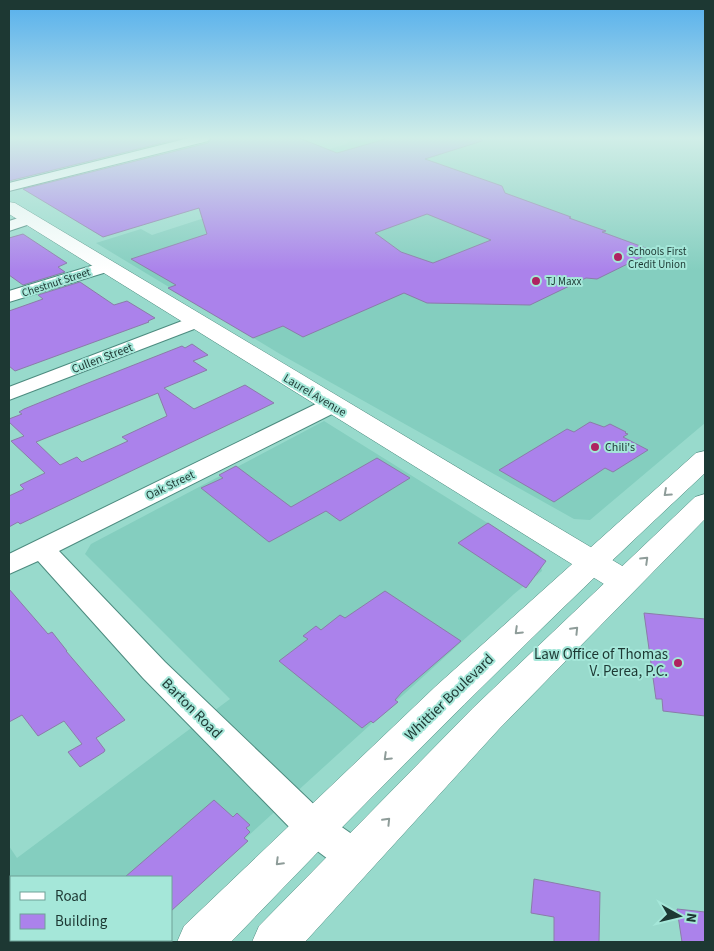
<svg xmlns="http://www.w3.org/2000/svg" width="714" height="951" font-family="'Source Sans 3',sans-serif">
<style>
.built{fill:#84cebf}
.building{fill:#ab82eb;stroke:#8b7ca9;fill-rule:evenodd}
.lines{fill:none;stroke-linecap:round;stroke-linejoin:round}
.street-casing{stroke:#4c8b7f;stroke-width:2}
.secondary-casing{stroke:#4c8b7f;stroke-width:1}
.primary-casing{stroke:#4c8b7f;stroke-width:1}
.street{fill:#fff;fill-rule:evenodd}
.secondary{fill:#fff;fill-rule:evenodd}
.primary{fill:#fff;fill-rule:evenodd}
.oneway{stroke:#8e9c99}
.poi-dot{fill:#af2360;stroke:#a5e7d9;stroke-width:2}
.labels{text-anchor:middle;stroke-width:4;stroke-linejoin:round;paint-order:stroke}
.far-poi-label{font-size:11px;fill:#1d3833;stroke:#a5e7d9;text-anchor:start}
.far-street-label{font-size:11px;fill:#1d3833;stroke:#a5e7d9}
.street-label{font-size:12px;fill:#1d3833;stroke:#a5e7d9}
.poi-label{font-size:12px;fill:#1d3833;stroke:#a5e7d9;text-anchor:start}
.near-poi-label{font-size:15px;fill:#1d3833;stroke:#a5e7d9;text-anchor:end}
.near-street-label{font-size:15px;fill:#1d3833;stroke:#a5e7d9}
</style>
<rect width="100%" height="100%" fill="#98dacc"/>
<g class="built">
<path d="M341,138H705V423L590,520L574,519L280,354L96,243L141,229L152,235L294,189L256,170L347,144L349,141Z"/>
<path d="M324,421L539,555L542,571L514,594L171,906V877H11V940H134L131,942H9V846L17,858L230,699L85,554L91,544Z"/>
</g>
<g class="building">
<path d="M9,138H182L9,181Z"/>
<path d="M212,138H299L337,153L389,138H481L482,141L425,159L502,186L505,193L571,217L569,218L606,231L602,232L654,251L597,279L586,278L530,305L427,303L404,293L303,337L283,326L253,338L168,288L176,285L131,259L207,234L199,208L103,237L23,189L208,143ZM427,214L491,240L433,263L401,252L375,233Z"/>
<path d="M23,234L67,263L58,267L65,272L23,285L9,275V238Z"/>
<path d="M80,282L114,305L127,301L155,318L148,321L149,322L15,371L9,366V311L43,299L38,295Z"/>
<path d="M192,344L208,355L193,361L207,370L164,388L194,409L245,385L274,403L20,524L18,522L9,527V496L24,489L20,485L45,473L11,441L24,436L9,422V419L22,414L19,412L24,409L88,383L182,346L185,348ZM158,393L167,416L122,437L128,441L82,462L77,457L60,465L36,442Z"/>
<path d="M590,422L604,427L610,424L626,432L625,433L628,434L623,437L648,450L613,472L605,468L554,502L499,470L567,429L574,432Z"/>
<path d="M377,458L410,478L340,521L326,511L269,542L201,488L223,478L219,475L236,466L291,507Z"/>
<path d="M488,523L546,561L526,588L458,543Z"/>
<path d="M9,589L48,634L52,632L67,651H66L125,720L96,738L105,750L104,752L80,767L68,752L82,744L64,721L38,736L22,715L9,722Z"/>
<path d="M385,591L461,641L402,692L395,700L398,702L373,723L371,721L362,728L279,661L308,639L303,636L316,626L321,630L340,615L345,618Z"/>
<path d="M644,613L705,619V716L663,711L662,699H656Z"/>
<path d="M214,800L233,817L237,813L250,825L246,828L250,832L244,838L248,841L171,911V877H125Z"/>
<path d="M534,879L600,892L599,942H554V917L531,913Z"/>
<path d="M677,909L705,912V942H682Z"/>
</g>
<g class="lines">
<defs>
<g id="street">
<path d="M189,138H210L208,141L9,191V183Z"/>
<path d="M28,215L33,217L36,220L33,223L9,231V221Z"/>
<path d="M104,262L110,263L112,267L110,271L9,302V291Z"/>
<path d="M195,316L202,318L204,322L202,326L9,400V387Z"/>
<path d="M332,399L340,400L343,405L340,410L59,551L165,662L326,816L366,844L371,856L366,868L353,873L340,868L300,838L143,678L38,561L9,574V554L324,400Z"/>
</g>
<path id="secondary" d="M9,202L15,203L634,573L639,581L634,589L623,592L612,589L9,214Z"/>
<g id="primary">
<path d="M705,451V473C542,625 385,781 231,942H177L184,926L436,686L696,453Z"/>
<path d="M705,494V519L499,729L305,942H252L259,926L473,708L695,497Z"/>
</g>
</defs>
<use href="#street" class="street-casing"/>
<use href="#secondary" class="secondary-casing"/>
<use href="#primary" class="primary-casing"/>
<use href="#street" class="street"/>
<use href="#secondary" class="secondary"/>
<use href="#primary" class="primary"/>
</g>
<defs><path id="oneway-chevron" d="M-2-3.5L2.5 0L-2 3.5" fill="none" stroke-width="1.6" stroke-linecap="round" stroke-linejoin="round" transform="scale(1.25)"/></defs>
<g class="oneway">
<use href="#oneway-chevron" transform="translate(667 493) rotate(138)"/>
<use href="#oneway-chevron" transform="translate(645 560) rotate(-44)"/>
<use href="#oneway-chevron" transform="translate(575 630) rotate(-46)"/>
<use href="#oneway-chevron" transform="translate(518 631) rotate(136)"/>
<use href="#oneway-chevron" transform="translate(387 757) rotate(136)"/>
<use href="#oneway-chevron" transform="translate(387 821) rotate(-46)"/>
<use href="#oneway-chevron" transform="translate(279 862) rotate(135)"/>
</g>
<linearGradient id="sky" x2="0" y2="1"><stop stop-color="#55afec"/><stop offset="0.51" stop-color="#d1eee8"/><stop offset="1" stop-color="#d1eee8" stop-opacity="0"/></linearGradient>
<rect width="714" height="271" fill="url(#sky)"/>
<g class="poi-dot">
<circle cx="618" cy="257" r="5"/>
<circle cx="536" cy="281" r="5"/>
<circle cx="595" cy="447" r="5"/>
<circle cx="678" cy="663" r="5"/>
</g>
<g class="labels">
<g class="far-poi-label">
<text x="628" y="255">Schools First<tspan x="628" dy="13">Credit Union</tspan></text>
<text x="546" y="285">TJ Maxx</text>
</g>
<g class="far-street-label">
<text transform="translate(56 282) rotate(-18)" y="4">Chestnut Street</text>
</g>
<g class="street-label">
<text transform="translate(102 358) rotate(-21)" y="4">Cullen Street</text>
<text transform="translate(315 395) rotate(31)" y="4">Laurel Avenue</text>
<text transform="translate(170 485) rotate(-26)" y="4">Oak Street</text>
</g>
<g class="poi-label">
<text x="605" y="451">Chili's</text>
</g>
<g class="near-poi-label">
<text x="668" y="659">Law Office of Thomas<tspan x="668" dy="17">V. Perea, P.C.</tspan></text>
</g>
<g class="near-street-label">
<text transform="translate(449 697) rotate(-44)" y="5">Whittier Boulevard</text>
<text transform="translate(192 708) rotate(45)" y="5">Barton Road</text>
</g>
</g>
<rect width="714" height="951" fill="none" stroke="#1d3833" stroke-width="20"/>
<rect x="10" y="876" width="162" height="65" fill="#a5e7d9" stroke="#6fa197"/>
<rect x="20" y="892" width="25" height="8" fill="#ffffff" stroke="#6fa197"/>
<text x="55" y="901" font-size="15" fill="#1d3833">Road</text>
<rect x="20" y="914" width="25" height="15" fill="#ab82eb" stroke="#6fa197"/>
<text x="55" y="926" font-size="15" fill="#1d3833">Building</text>
<g transform="translate(679 916) rotate(98)" stroke="#a5e7d9" stroke-width="4" paint-order="stroke">
<path d="M0-4L9 19L0 12L-9 19Z" fill="#1d3833"/>
<text y="-8" font-size="14" font-weight="bold" text-anchor="middle" fill="#1d3833">N</text>
</g>
</svg>
